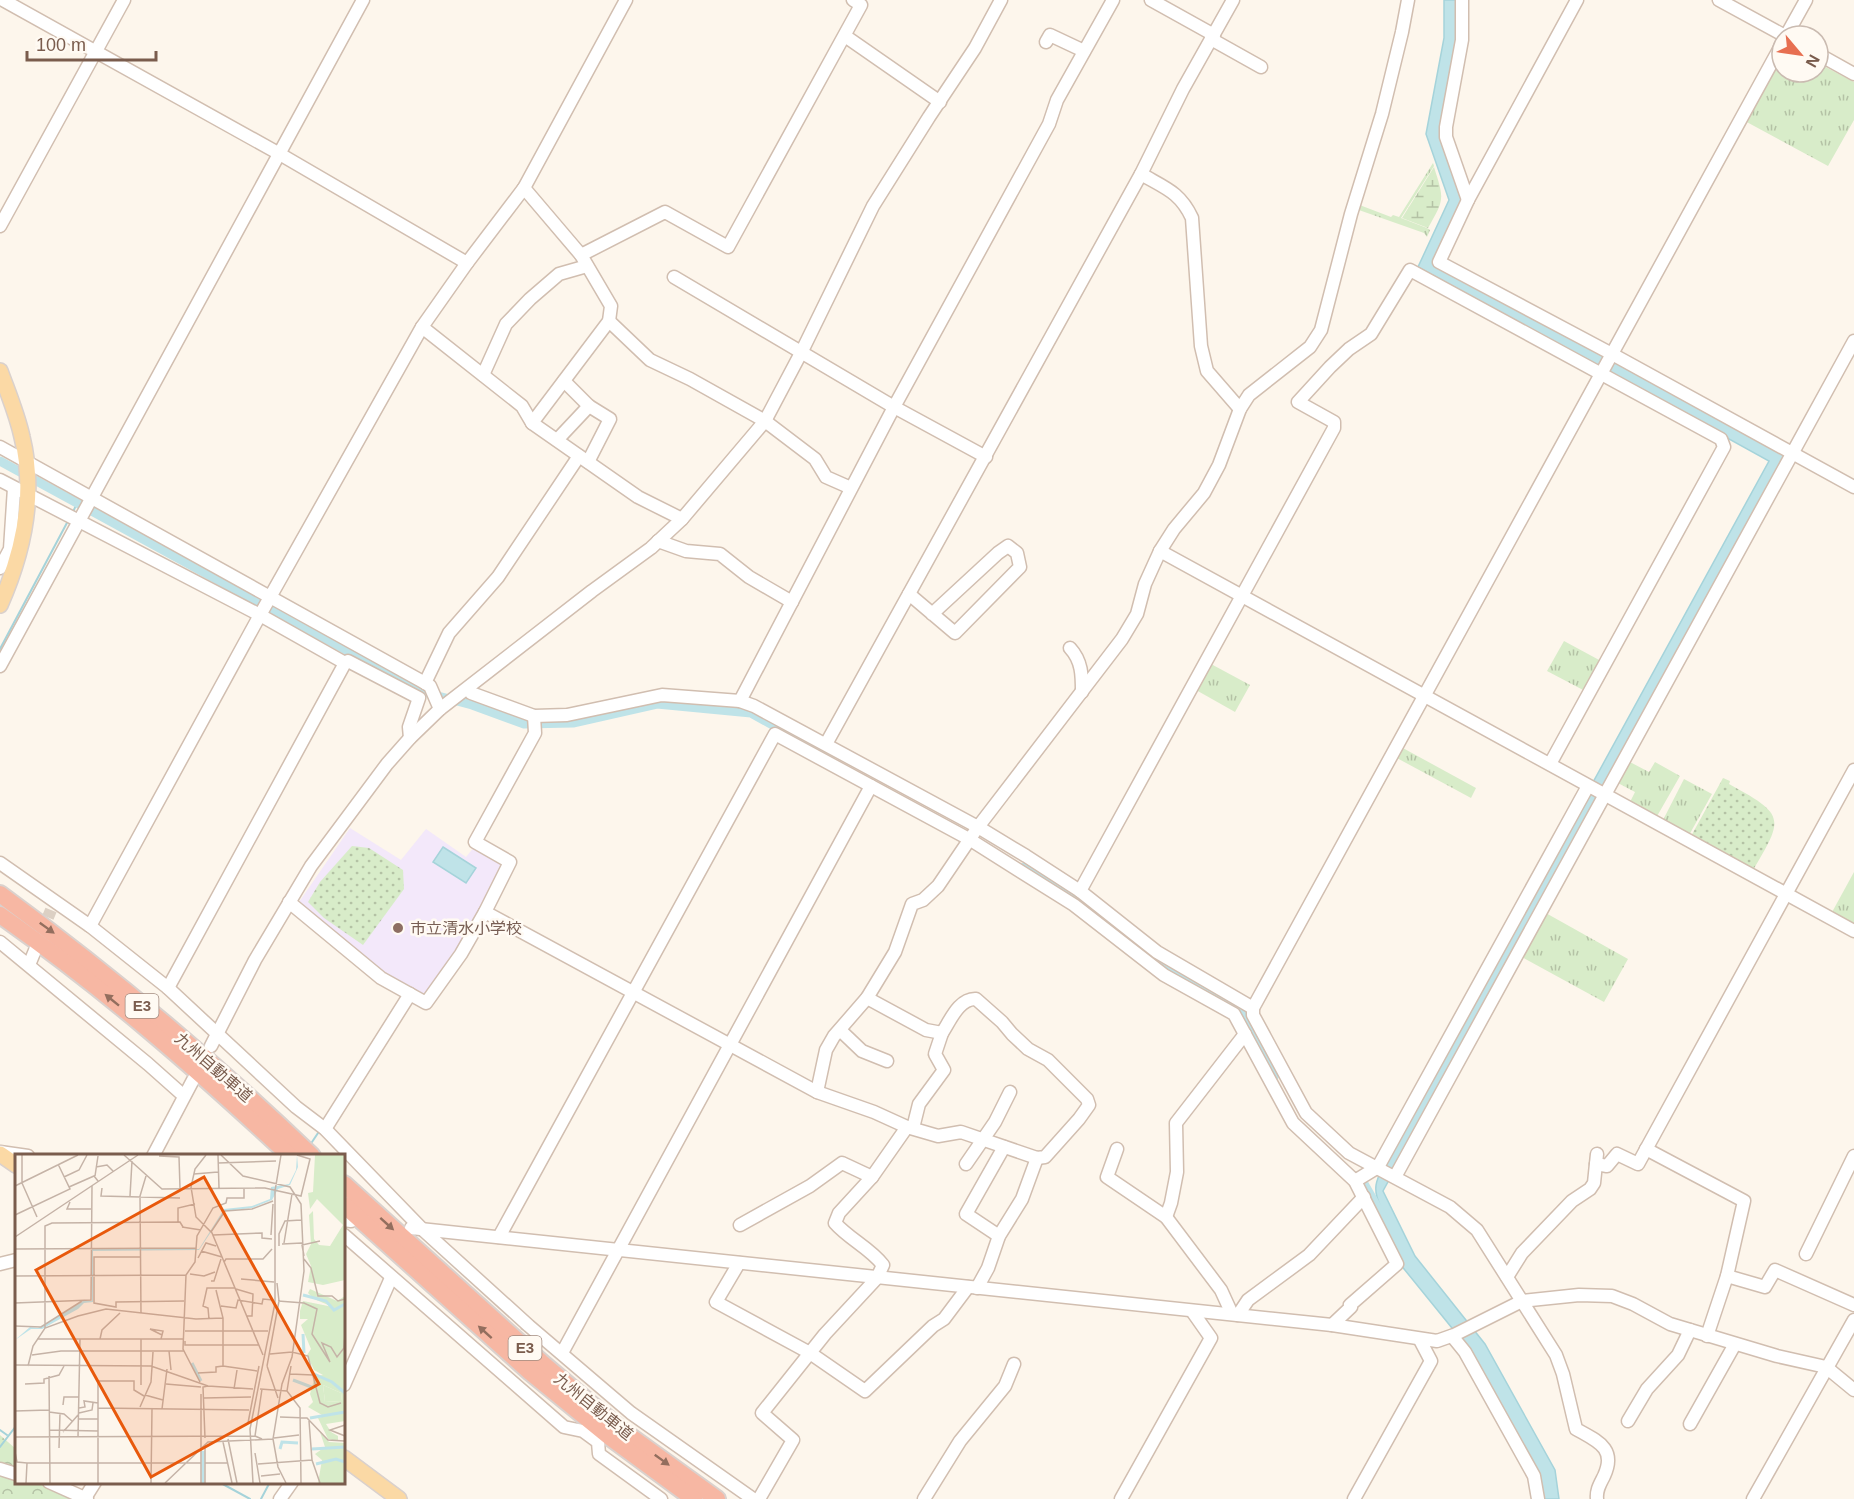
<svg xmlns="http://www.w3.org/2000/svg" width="1854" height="1499" font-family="Arial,'Noto Sans JP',sans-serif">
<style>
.education{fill:#f3e8fa}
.grass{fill:url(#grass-tufts)}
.forest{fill:url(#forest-crowns)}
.wetland{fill:url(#wetland-marsh)}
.park{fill:url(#park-dots)}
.water{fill:#bfe3e8;stroke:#a5d3da;stroke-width:1.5}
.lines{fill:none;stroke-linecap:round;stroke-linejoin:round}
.stream{stroke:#a5d3da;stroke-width:2}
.canal{stroke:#bfe3e8;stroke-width:9}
.minor-tunnel{stroke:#dcd0c4;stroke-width:12;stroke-dasharray:12 6;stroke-linecap:butt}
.minor-casing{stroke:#d1beb0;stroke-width:15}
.major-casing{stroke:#dad1cd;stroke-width:18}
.highway-casing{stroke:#dad1cd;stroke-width:20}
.minor{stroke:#fff;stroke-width:12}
.major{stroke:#fbd9a5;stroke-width:15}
.highway{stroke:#f7b7a3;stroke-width:16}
.oneway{fill:#936e5e}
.education-dot{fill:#8d6e63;stroke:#fffaf3;stroke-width:2}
.labels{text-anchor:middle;stroke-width:5;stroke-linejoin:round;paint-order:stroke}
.shield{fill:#fffaf3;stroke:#a28b7f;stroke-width:1.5}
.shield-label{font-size:15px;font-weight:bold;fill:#7a5c4d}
.education-label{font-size:16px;fill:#785e54;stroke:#fffaf3;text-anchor:start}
.street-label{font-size:16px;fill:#7a5c4d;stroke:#fffaf3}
.inset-river{fill:none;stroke:#bfe3e8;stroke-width:3}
.inset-road{fill:none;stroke:#c5b3a7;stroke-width:1.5}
.view{fill:#e8590c;fill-opacity:0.15;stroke:#e8590c;stroke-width:3}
.inset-edge{fill:none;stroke:#7a5c4d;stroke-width:3}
</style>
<defs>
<pattern id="grass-tufts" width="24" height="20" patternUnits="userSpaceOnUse" patternTransform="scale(1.5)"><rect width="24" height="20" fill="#d8ecc9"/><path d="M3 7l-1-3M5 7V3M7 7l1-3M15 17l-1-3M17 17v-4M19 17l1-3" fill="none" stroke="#b4c2a5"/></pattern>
<pattern id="forest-crowns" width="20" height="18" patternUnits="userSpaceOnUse" patternTransform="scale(1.5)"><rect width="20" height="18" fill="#d8ecc9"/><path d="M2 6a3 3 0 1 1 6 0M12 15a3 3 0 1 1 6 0" fill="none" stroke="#b4c2a5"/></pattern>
<pattern id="wetland-marsh" width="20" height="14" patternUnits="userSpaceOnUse" patternTransform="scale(1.5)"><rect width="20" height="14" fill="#d8ecc9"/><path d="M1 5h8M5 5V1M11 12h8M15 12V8" fill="none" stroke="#b4c2a5"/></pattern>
<pattern id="park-dots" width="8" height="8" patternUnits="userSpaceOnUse" patternTransform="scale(1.5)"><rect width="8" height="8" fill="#d8ecc9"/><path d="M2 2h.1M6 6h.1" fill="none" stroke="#b4c2a5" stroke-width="1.8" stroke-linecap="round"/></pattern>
</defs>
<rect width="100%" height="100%" fill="#fdf6ec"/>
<path class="education" d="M350,828L401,860L426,829L466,857L475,846L505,862L458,952L426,997L384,976L297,905Z"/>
<g class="grass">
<path d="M1782,50V72H1818V63L1854,82V120L1828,166L1743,120Z"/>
<path d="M1433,163L1434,166L1401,218L1427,228L1430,230L1427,237L1424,233L1356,209L1357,204L1391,217L1393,215L1399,217Z"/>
<path d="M1564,641L1601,661L1585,691L1547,671Z"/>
<path d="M1211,664L1250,685L1235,712L1196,690Z"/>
<path d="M1401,747L1476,788L1471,798L1395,757Z"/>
<path d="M1628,761L1649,772L1655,762L1680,776L1656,818L1629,804L1635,792L1616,782Z"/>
<path d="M1684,779L1712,794L1688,837L1662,822Z"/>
<path d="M1854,872V926L1831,914Z"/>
<path d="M1544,912L1628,959L1604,1002L1520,956Z"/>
</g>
<path class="forest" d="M0,1435L16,1449V1482L50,1483L70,1499H0Z"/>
<path class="wetland" d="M1434,167C1444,199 1445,199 1428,228L1402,218Z"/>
<g class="park">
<path d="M1723,778L1730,781L1729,784C1786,815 1784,818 1752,872L1690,838Z"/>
<path d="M352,846L369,848L403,870L404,889L363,945L324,918L308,902L320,882Z"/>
</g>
<g class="water">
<path d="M1444,0H1457V40L1440,130L1463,200L1434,262L1786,454L1383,1191L1415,1256L1485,1344L1555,1470L1559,1499H1543L1469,1349L1400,1264L1373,1209L1380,1205C1371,1186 1378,1178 1386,1160L1769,461L1418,267L1449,200L1426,134L1444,38Z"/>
<path d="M443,847L476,868L466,883L433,862Z"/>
</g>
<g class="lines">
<g class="stream">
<path d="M73,512L77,503"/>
<path d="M0,649L69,519"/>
<path d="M310,1145L320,1130"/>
<path d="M0,1430L7,1435"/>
<path d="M0,1447L16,1426"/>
<path d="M219,1482L250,1499"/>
<path d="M261,1499L270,1482"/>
</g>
<g class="canal">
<path d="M0,461L423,692L472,705L524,724L573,723L657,704L751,713L830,757"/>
<path d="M1024,867L1078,900L1114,929"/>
<path d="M1155,962L1240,1011L1274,1077"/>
<path d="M1357,1176L1363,1182L1383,1217"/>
</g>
<g class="minor-tunnel">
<path d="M41,934L51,910"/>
<path d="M507,1363L526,1331"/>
</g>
<defs>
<g id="minor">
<path d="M3,0L278,153L467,263"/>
<path d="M1151,0L1214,35"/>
<path d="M1462,0V40L1446,127V137L1468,200"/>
<path d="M1577,0L1468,200L1439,262L1612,354L1854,487"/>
<path d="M1719,0L1785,36"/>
<path d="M845,36L940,102"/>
<path d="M1786,36L1806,0"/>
<path d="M1211,39L1261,67"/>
<path d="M1046,42L1050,35L1084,51"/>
<path d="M1818,54L1854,74"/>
<path d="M1141,174C1165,188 1180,192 1192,218L1201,346L1207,371L1240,409"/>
<path d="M524,188L581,255L611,306L609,321L532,423"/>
<path d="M0,226L124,0"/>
<path d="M581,255L665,212L728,247L861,5L853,0"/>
<path d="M674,277L894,407L986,457"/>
<path d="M609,321L650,360L690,379L765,421L815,459L826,477L851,488"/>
<path d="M422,327L522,406L532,423L638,497L682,519"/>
<path d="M483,375L506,324L530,299L559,274L587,266"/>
<path d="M557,440L589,406L564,381"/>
<path d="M0,447L425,683L430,686L440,709"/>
<path d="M588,462L610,419L589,406"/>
<path d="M0,480L260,615L345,663L348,661L419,698L409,727L410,738"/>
<path d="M658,541L686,551L720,554L749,577L792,602"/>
<path d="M1160,551L1854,931"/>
<path d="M0,568L10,549L14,488"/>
<path d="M909,594L955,633L1020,567L1017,553L1008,546L998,553L932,614"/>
<path d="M1070,648C1082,661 1082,675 1082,692"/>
<path d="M0,666L363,0"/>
<path d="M425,683L449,633L498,577L579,456"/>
<path d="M471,693L534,716L567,715L662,695L740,701L754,706L978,827L1026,856L1080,891L1157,952L1253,1008"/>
<path d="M740,701L894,407L1049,124L1057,100L1113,0"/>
<path d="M826,744L1141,174L1183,89L1233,0"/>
<path d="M0,863L90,926L168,988L296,1107L325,1129L422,1229L529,1326L631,1413L753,1499"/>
<path d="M1080,891L1334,428V422L1298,402L1330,367L1349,349L1371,334L1410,270L1721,439L1724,447L1550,764"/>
<path d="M289,902L381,978L426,1003L461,954L485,912L510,862L475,842L535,733L534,716"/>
<path d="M485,912L817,1092L874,1112L907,1127L938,1136L961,1132L1037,1158L1045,1157L1079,1119L1089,1105L1087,1099L1048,1060L1028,1049L1012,1034L1002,1022L976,999C959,998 950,1021 942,1033L926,1030L867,998"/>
<path d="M90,926L260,615L422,327L467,263L524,188L626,0"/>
<path d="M0,942L148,1064L184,1096"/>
<path d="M29,965L36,948"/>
<path d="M168,988L345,663"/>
<path d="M840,1030L862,1051L887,1061"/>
<path d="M211,1046L255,960L311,866L387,764L410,738L440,709L592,591L651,548L682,519L765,421L802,351L873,206L929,117L975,48L1001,0"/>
<path d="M817,1092L826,1050L834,1036L867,998L895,952L912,904L923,900L938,886L978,827L1122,639L1137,614L1145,584L1160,551L1174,529L1204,493L1219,465L1240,409L1249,395L1310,347L1321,330L1351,214L1382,114L1402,32L1408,0"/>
<path d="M913,1128L919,1104L944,1070L935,1054L942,1033"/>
<path d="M325,1129L410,994"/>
<path d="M1117,1149L1107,1177L1166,1217L1221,1290L1232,1314"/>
<path d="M1646,1149L1744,1201L1727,1276L1707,1336"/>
<path d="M0,1152L28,1156"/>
<path d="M153,1156L193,1080"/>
<path d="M966,1164L995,1122L1010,1092"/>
<path d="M1596,1164L1607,1166L1617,1154L1638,1164L1854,770"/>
<path d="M1395,1177L1854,341"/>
<path d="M1355,1181L1378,1167L1588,786"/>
<path d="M1166,1217L1171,1203L1177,1172L1176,1123L1245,1034"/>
<path d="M344,1220L351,1221"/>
<path d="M740,1225L810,1186L842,1163L872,1177"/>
<path d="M411,1228L1332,1325L1437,1341L1454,1335L1522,1301L1579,1295L1612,1296L1633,1304L1670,1324L1777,1356L1826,1367L1854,1390"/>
<path d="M344,1235L564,1427L583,1431L598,1442L599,1454L661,1499"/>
<path d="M999,1236L966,1214L1004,1147"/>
<path d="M499,1237L775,734L969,839L1074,905L1164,975L1234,1014L1293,1123L1355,1181L1397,1264L1350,1305L1351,1307L1332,1325"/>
<path d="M1806,1254L1854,1156"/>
<path d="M739,1263L716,1302L810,1353L865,1391L933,1326L944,1319L968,1287"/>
<path d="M0,1264L16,1260"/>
<path d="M1727,1276L1765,1287L1775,1270L1854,1305"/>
<path d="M1507,1277L1522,1253L1572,1201L1590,1189L1594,1183L1597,1154"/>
<path d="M977,1288L988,1268L999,1236L1022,1199L1037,1158"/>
<path d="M1238,1315L1248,1300L1309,1255L1364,1197"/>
<path d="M1452,1336L1465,1352L1534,1476L1538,1499"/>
<path d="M562,1353L871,786"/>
<path d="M344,1385L391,1278"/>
<path d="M1628,1421L1647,1389L1678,1355L1690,1330"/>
<path d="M1690,1424L1735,1344"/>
<path d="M0,1469L16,1474"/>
<path d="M49,1482L87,1499"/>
<path d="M85,1498L95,1482"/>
<path d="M280,1499L292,1482"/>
<path d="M759,1499L793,1440L762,1413L825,1334L877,1278L883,1265C870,1248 849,1239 835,1223L839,1213L872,1177L907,1127"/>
<path d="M924,1499L960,1441L1005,1386L1014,1364"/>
<path d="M1121,1499L1211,1338L1192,1311"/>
<path d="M1354,1499L1431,1361L1420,1340"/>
<path d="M1597,1499C1596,1490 1600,1484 1604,1476C1617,1448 1597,1441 1576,1429L1563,1374L1556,1355L1477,1230L1450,1207L1349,1153L1306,1113L1253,1015V1008L1782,44"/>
<path d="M1753,1499L1854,1320"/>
</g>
<g id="major">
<path d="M0,371C8,393 17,414 22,437C36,494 23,553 0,605"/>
<path d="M0,1154L16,1165"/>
<path d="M344,1458L399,1499"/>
</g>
<g id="highway">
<path d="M0,894C109,974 214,1062 312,1156"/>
<path d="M0,915C103,987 198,1070 290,1156"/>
<path d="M344,1184L541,1362L620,1429L717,1499"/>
<path d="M344,1205L530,1372L611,1438L694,1499"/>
</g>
</defs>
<use href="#minor" class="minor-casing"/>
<use href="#major" class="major-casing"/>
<use href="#highway" class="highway-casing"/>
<use href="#minor" class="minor"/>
<use href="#major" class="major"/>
<use href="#highway" class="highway"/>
</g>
<defs><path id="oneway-solid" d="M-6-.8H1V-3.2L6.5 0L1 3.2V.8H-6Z" transform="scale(1.5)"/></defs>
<g class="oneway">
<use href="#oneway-solid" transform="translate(47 928) rotate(36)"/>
<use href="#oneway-solid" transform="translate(112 1000) rotate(-141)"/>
<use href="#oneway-solid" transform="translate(387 1224) rotate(42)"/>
<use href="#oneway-solid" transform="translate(485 1332) rotate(-138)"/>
<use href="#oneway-solid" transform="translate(662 1460) rotate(36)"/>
</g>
<circle class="education-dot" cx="398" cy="928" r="6"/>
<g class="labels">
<g class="shield">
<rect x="125.5" y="994" width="33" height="24" rx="4.5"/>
<rect x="508.5" y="1336" width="33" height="24" rx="4.5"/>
</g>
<g class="shield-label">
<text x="142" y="1011">E3</text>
<text x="525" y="1353">E3</text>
</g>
<g class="education-label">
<text x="410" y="934">市立清水小学校</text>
</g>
<g class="street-label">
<text transform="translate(214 1067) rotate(41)" y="6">九州自動車道</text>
<text transform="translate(594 1406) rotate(39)" y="6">九州自動車道</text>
</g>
</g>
<g transform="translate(15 1154)">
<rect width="330" height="330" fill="#fdf6ec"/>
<path d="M300,1H330V126L308,131L293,128L296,112L291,100L296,90L294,61L298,57L299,85L304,91L315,92L328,71L302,45L295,55L293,39L298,38ZM295,135L322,147L330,142V267L311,270L316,278L323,282V287L313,285L303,264L327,258L307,261L293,253L298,248L295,240L300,222L308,221L299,216L292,201L296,195L286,171L293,165H285V157L288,147L318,153L299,145L293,139ZM308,231L326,239L327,247L310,248ZM305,278L314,288L330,289V329H303L307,306L300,300L310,293Z" fill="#d8ecc9" fill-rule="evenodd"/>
<path d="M308,231L326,239L327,247L310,248Z" fill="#d8ecc9"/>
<path d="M282,1L283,13L275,31L263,35L257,46L237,54L210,57L184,96L78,97V148L69,149L63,155L27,175H16L0,186L15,173L23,174L68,147H77V95H184L209,55L237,52L255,45L256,33L274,30L281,16Z" fill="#bfe3e8"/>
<path class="inset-river" d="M288,141L311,147L319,156L330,150M288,180L289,199M177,209L186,227M299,220L317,228L330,239M278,226L299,234M295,264L330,258M265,295L267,288L283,289M297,295L330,293M188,297V329M301,310L321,305L330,308"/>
<path class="inset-road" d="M109,1L147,35L250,34L286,42L295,5L282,1M191,1L180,15L176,33L181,63L197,79L248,201M203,1L204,34M206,1L228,22L275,33L286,50L289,117L277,203L267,230L258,285L263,313L271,329M144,2L164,3L165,34M203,9L261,7M81,13L92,11L98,17M179,20L203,18M80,22L83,2M49,23L64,16L72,1M7,29L22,63M7,29V1M0,32L63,1M54,33L79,22L83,27M87,34L86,42L165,44M115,42L117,7M55,48L52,55H76M0,61L55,35L43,10M163,68V54L180,50M167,73L186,76M196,78L210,57L237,55L258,47M198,81L247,79V84L257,85M256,81L258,50M0,83L123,1M269,89L277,40M267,90L287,89M264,92V80L270,67L286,66M0,95L181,94M186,97L207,103M289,102L287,91L305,87M126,103H79V149L101,153V148L169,147M183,104L191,89L201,92M289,105L296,114L303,142H317L323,147L330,145M209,108L211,105H248L257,95M175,120L189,122L200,118M0,122L171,121M226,125L259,128M196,127H199L206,105M221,135L238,140L237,162H232M201,136L208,164V212M263,147L289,149L302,155L297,180L315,208L307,189L316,193L322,203L329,194L330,179M0,149L76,146L77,32M206,152L221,154L223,146L247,150L248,145L258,146M126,159L125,42L131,22M194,165L193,154L188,152L192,134H220M0,172L26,173L67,147M30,174V72L37,69L165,68L168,73M170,177H253M22,185H168M85,185L87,176L105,159M146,185L148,177L135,175L147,181M170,187V191H244M154,197L156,216M255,200L277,198L293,202L305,249L313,253L326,249M17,201L46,197H169M0,211L136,212L193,232L238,235M13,212L18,192L30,174L63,162L91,155L181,165L208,164M252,212L264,147L262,129M252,212L263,244M183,219L201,218V213L208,212L242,217M275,220L298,221M34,222L35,329M185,228L168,195L171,121L180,108L182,82L198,54L211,49L212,44H229V34M10,230L29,229V225L44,221L49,212M151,230L186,233M126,231V185M219,235L222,216M245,235L272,237L285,254L286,329M272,237L276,212M130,241L148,246M189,244L236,243M48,251L49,243H64M125,253L136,228L138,198M64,254L70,253L69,247L83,249M83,254L234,256M147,255L152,215M0,257L34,256M34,258L49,260L57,267M64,259L77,256L78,249M265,263L292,264L313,286L330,287M64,265H83M294,267L297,306L305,329M233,269L244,212M330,271L315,276L330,282M35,276L83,277M48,278L63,261M0,283L240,282M63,283L65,185M190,284L188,233L193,232M259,284L284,281M213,285L222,329M247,285L240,282L247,235M208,288L217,329M190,291V329M44,294L45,259M0,298L2,308L12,309H186M240,299L245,329M190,309H213M243,310L297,306M246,322L265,320M11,329L12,309M83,329V227H119V236L129,242M136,329L137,255M150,329L193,288L258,285M186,329V240M238,329L235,275L260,149V37L266,1"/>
<path class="view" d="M189,23L304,230L136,323L21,116Z"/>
<rect width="330" height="330" class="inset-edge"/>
</g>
<g transform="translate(1800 54) rotate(119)"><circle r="28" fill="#fffaf3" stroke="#cabbb1" stroke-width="1.5"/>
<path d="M0-4.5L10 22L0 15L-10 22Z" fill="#e76f51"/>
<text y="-9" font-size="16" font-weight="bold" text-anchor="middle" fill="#7a5c4d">N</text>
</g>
<path d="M27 51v9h129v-9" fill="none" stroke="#7a5c4d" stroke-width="3"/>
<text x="36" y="51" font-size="18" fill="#7a5c4d" stroke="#fffaf3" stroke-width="4.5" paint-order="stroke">100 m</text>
</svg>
